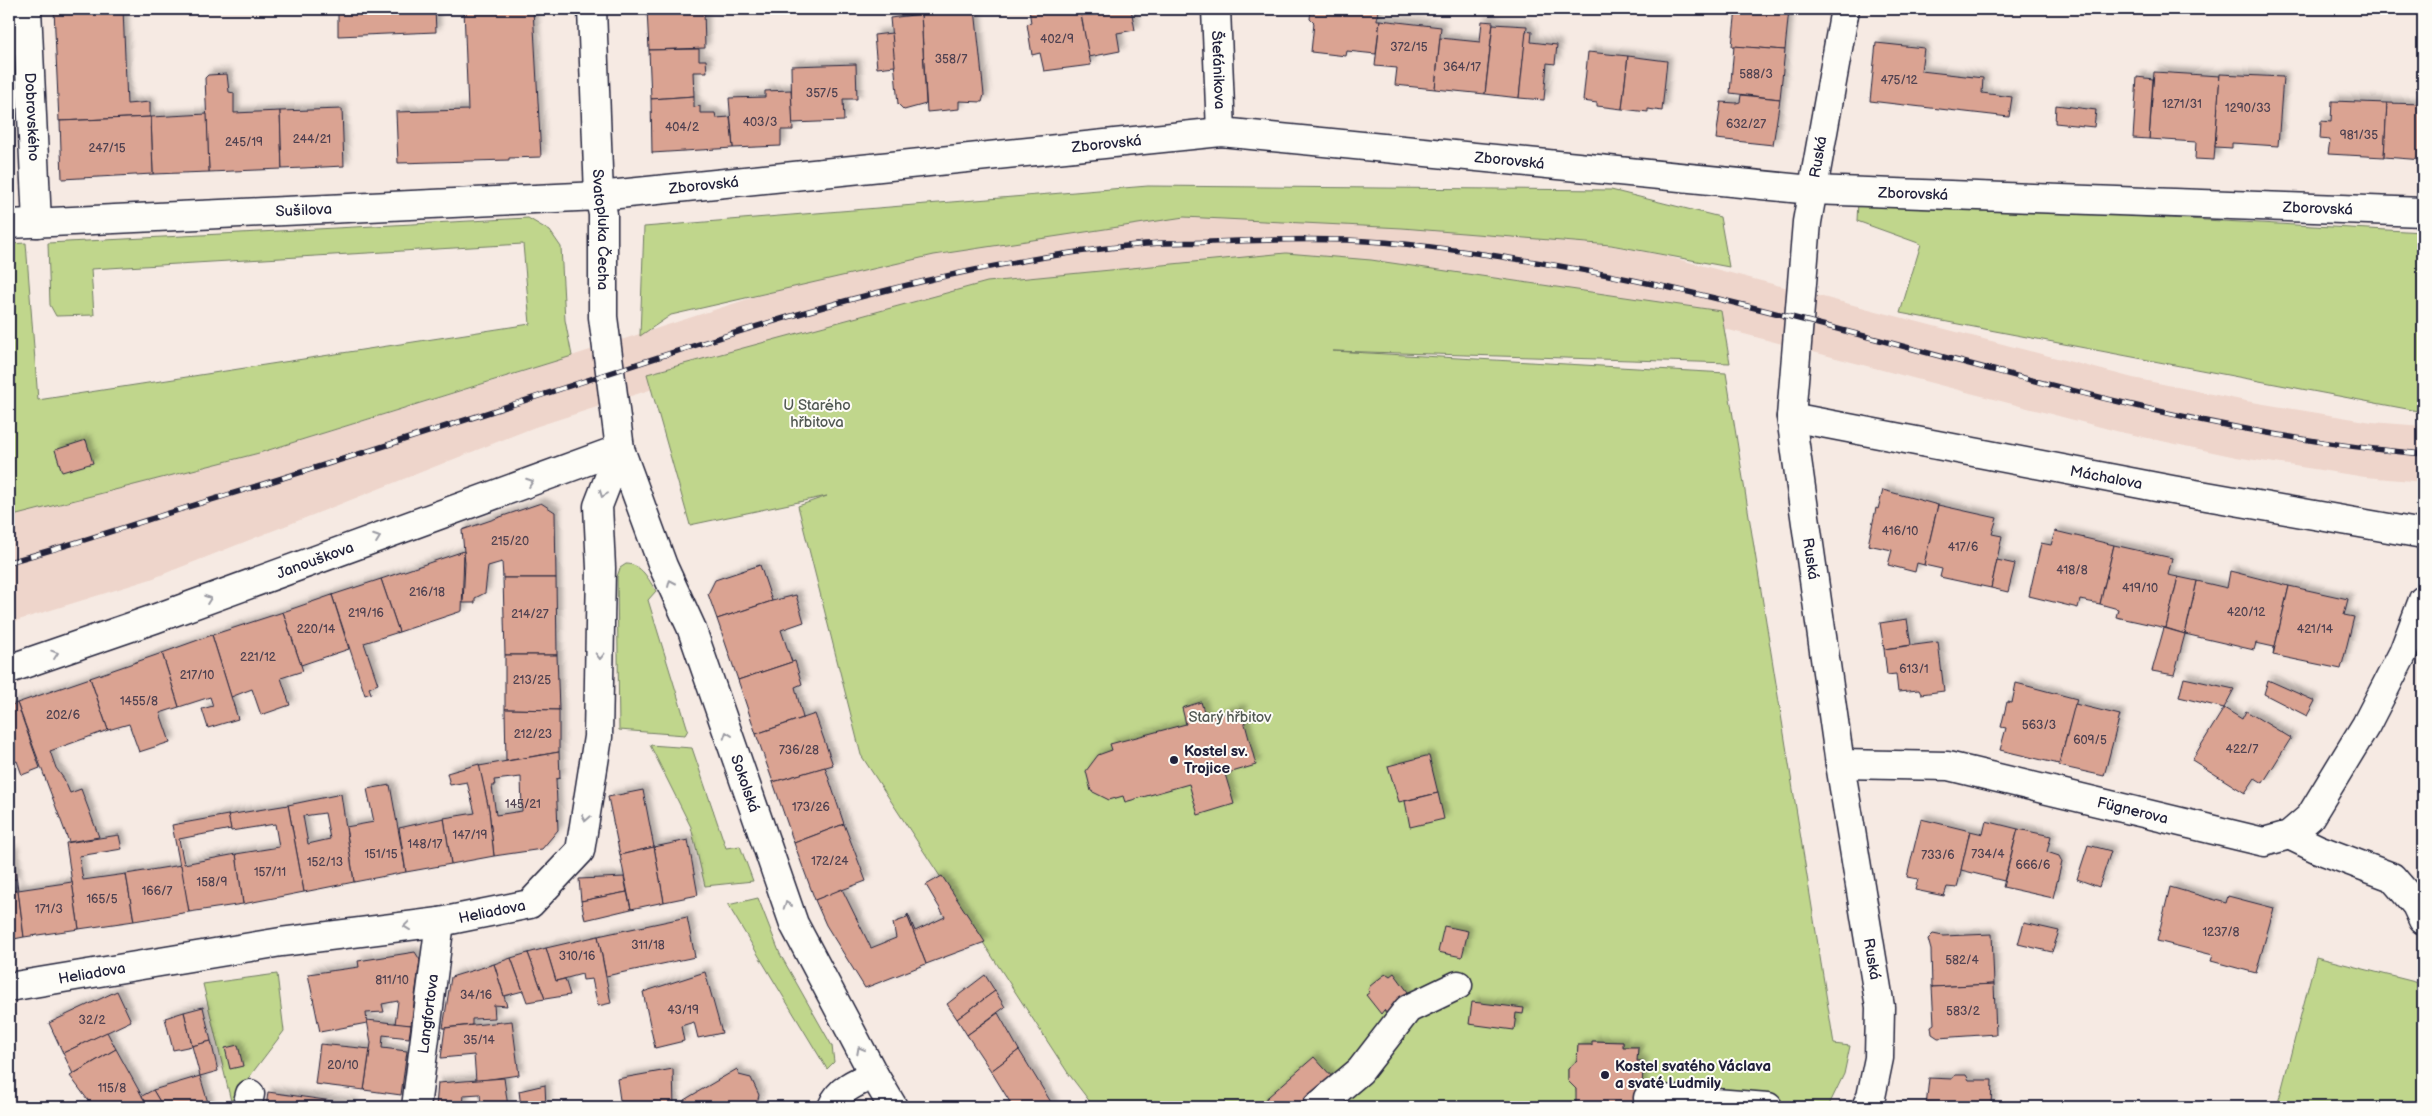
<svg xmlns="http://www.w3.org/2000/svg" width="2432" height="1116" font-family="'Balsamiq Sans',sans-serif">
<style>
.built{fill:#eed5cb}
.green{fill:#c0d68c;stroke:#717c64}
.building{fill:#daa392;stroke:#22223b;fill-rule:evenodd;filter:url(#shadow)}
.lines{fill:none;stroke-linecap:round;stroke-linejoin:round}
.minor-casing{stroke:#22223b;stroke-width:31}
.minor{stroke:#fdfcf7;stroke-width:28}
.rail-casing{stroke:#22223b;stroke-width:5.5}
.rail{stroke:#fdfcf7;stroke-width:4;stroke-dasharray:11;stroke-linecap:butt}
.oneway{stroke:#9a9aa2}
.poi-dot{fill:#22223b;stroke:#fdfcf7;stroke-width:2}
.labels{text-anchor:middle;stroke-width:4;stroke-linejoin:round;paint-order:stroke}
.number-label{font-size:12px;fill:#504251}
.street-label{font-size:15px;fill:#22223b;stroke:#fdfcf7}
.park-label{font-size:15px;fill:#515853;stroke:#fdfcf7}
.poi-label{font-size:15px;font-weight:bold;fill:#22223b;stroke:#fdfcf7;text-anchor:start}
</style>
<defs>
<filter id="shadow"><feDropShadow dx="4.5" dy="-4.5" stdDeviation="2.5" flood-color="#0004"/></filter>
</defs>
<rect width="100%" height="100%" fill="#f6eae3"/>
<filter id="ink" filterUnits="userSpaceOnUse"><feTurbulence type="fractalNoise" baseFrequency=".02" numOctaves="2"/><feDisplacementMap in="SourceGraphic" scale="10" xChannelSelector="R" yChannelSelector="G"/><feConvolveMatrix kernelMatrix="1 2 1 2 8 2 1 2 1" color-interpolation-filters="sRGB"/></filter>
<g filter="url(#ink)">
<path class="built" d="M1244,212L1564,237L1662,255L2133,378L2246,401L2372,422L2423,426V482L2365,477L2236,457L2120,432L1721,328L773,350L535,427L151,579L9,623V517L259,453L516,374L757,296L890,259L1136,216Z"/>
<g class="green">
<path d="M1148,186L1611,190L1720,217L1729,267L1611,245L1402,228L1184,217L934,255L671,315L640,336L644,227Z"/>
<path d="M1858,201L2423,232V412L1900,313L1921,244L1857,221Z"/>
<path d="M528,218L550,231L561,247L565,320L572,356L259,453L9,517V244L26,243L38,400L530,324L523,244L91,269L94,315L56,316L50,305L48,243Z"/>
<path d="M1286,253L1371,260L1721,311L1730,363L1333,351L1726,373L1834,1044L1850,1046L1844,1074L1828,1107H1636L1643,1061H1637L1638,1047H1623V1042L1593,1041L1592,1045H1578L1577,1061L1568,1069V1081L1576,1089L1578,1107H1094L1068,1073L861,755L798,506L827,496L690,525L647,374L987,282Z"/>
<path d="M626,564C642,564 648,579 656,591L648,600L688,730L685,735L619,730L617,577L620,568Z"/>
<path d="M650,745L692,748L726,848L740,846L753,881L705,886L691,827Z"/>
<path d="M758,898L780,954L832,1046L834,1062L827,1069L728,905Z"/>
<path d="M2316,957L2423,984V1107H2277Z"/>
<path d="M277,974L284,1031L231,1101L203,984Z"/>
</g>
<g class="building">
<path d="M54,9H123L127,104L150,102V117L59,121Z"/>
<path d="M338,9H435L436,32L338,36Z"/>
<path d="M464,9H533L541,157L509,158V160L398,163L396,112L468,110Z"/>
<path d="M647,9H704L705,48L649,50Z"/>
<path d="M975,9L984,95L982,102L959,101V109L927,112L921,14Z"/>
<path d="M1029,9H1080L1091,65L1044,71L1040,53L1032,55L1027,24L1031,23Z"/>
<path d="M1080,9H1131L1135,30L1117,33L1120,51L1089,57Z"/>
<path d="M1311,9H1378L1377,20H1380L1376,54L1347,51L1346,56L1311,52L1314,23L1310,19Z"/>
<path d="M1736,9H1789L1785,50L1732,46Z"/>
<path d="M921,14L926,104L904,110L898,104L890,18Z"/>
<path d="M1380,20L1441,27L1435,89L1395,85L1397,68L1375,66Z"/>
<path d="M1482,21L1493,22L1485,94L1435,89L1440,38L1480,42Z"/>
<path d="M1493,24L1527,26L1519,98L1485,94Z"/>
<path d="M1526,31L1532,32L1531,42L1557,45L1555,64L1547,63L1544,100L1519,98Z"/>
<path d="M892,33L895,66L877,68L874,35Z"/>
<path d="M1876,43L1924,48L1921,71L1983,78L1982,93L2012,97L2009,117L1870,101Z"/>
<path d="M1734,46L1785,50L1780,99L1730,93Z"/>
<path d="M699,49V60H706L707,72H693L694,96L651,99L649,50Z"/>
<path d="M1588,52L1628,56L1622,109L1597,106V103L1583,101Z"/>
<path d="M1628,56L1667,61L1662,111L1648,109V112L1622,109Z"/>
<path d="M856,64L857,99H843L844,121L792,123L791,66Z"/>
<path d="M2154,72L2220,76L2214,160L2195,159L2196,142L2149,139Z"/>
<path d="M227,74L229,92L234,93V113L280,111L282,169L209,172L205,78L208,75Z"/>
<path d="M2220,74L2283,77L2278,146L2232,143V148L2215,147Z"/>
<path d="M2137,77L2153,79L2149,139L2133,138Z"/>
<path d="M791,90L793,130H781V146L733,148L729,98L765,97V91Z"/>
<path d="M1741,95L1780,99L1773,145L1716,139L1721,102L1736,103L1740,102Z"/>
<path d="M694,96V107L700,106V113H715L716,118L730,117L733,148L652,153L651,99Z"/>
<path d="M2332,101L2387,103L2384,157L2328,154L2330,140L2320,139L2321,121L2331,122Z"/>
<path d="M2387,103L2423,104V160L2384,157Z"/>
<path d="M2056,105L2096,110L2094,127L2055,123Z"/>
<path d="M342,109L344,166L282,169L280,111Z"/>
<path d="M207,114L209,172L153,174L151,117Z"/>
<path d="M151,117L153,174L62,179L60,121Z"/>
<path d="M86,440L93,463L62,472L55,450Z"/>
<path d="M1883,490L1938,505L1924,565L1917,563L1915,572L1888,565L1892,550L1868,545L1876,508L1878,509Z"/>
<path d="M541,503L555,512L556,578H503L502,562L488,566L485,593L475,598V603H463L465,563L462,530Z"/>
<path d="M1938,505L1997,518L1992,534L2002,536L1991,588L1940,577L1942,569L1924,565Z"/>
<path d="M2055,531L2114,545L2100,604L2080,600L2078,608L2029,596L2041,543L2051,545Z"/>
<path d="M2114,545L2172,558L2168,575L2178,577L2166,628L2116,617L2118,609L2100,604Z"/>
<path d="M464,551L462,611L399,632L381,579Z"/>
<path d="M1997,560L2015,564L2008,592L1991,588Z"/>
<path d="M760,565L772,601L717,619L708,594L715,580Z"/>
<path d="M2230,571L2289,586L2273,655L2274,647L2256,643L2254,650L2185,634L2197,581L2227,588Z"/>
<path d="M2178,577L2197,581L2185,634L2166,628Z"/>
<path d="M503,578H556L557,655H505Z"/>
<path d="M381,579L399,632L364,643L378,684L369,688L371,693L365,695L332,595Z"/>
<path d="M2289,586L2348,599L2344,615L2354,617L2341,669L2273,655Z"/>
<path d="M332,595L349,649L301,665L283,612Z"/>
<path d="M796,595L804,622L781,630L792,662L738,680L717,619L772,601Z"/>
<path d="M283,612L303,671L281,678L290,705L261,715L252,689L231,697L212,635Z"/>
<path d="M1907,619L1911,645L1884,649L1880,623Z"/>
<path d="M2164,628L2185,634L2174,675L2152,671Z"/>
<path d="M212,635L238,719L208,728L202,709L213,706L210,697L179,707L162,653Z"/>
<path d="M1938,642L1944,691L1921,694L1919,690L1898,692L1896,674L1887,675L1884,649Z"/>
<path d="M162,653L179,707L160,713L170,742L139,752L129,724L108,730L90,678Z"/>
<path d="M505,655H557L559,710L505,709Z"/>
<path d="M795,661L802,684L795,687L803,718L756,734L738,680Z"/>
<path d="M90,678L108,730L50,751L56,768L64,779L70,793L81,789L99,837L69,842L17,703Z"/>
<path d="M2184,678L2234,689L2224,708L2179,697Z"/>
<path d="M2268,680L2315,701L2307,716L2264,694Z"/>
<path d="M2016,683L2077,699L2059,764L2000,750L2006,728L2001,727L2007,702L2012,703Z"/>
<path d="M1201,702L1206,718L1241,709L1256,765L1225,774L1234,804L1198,815L1189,784L1125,802L1123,796L1109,800L1091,791L1086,771L1098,755L1112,750L1110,744L1186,724L1182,708Z"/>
<path d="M17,703L40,768L22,775L17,761L9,764V706Z"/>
<path d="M2075,704L2120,715L2104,776L2059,766Z"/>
<path d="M2224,708L2242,719L2246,711L2291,738L2263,783L2255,778L2245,793L2192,760Z"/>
<path d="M505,709L559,710V752L506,761Z"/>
<path d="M815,714L833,765L773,782L756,734Z"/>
<path d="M559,752L560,778L556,779L558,830L542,849L494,856L489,810L479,766ZM521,777L522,811L496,815L492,786H495L494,780Z"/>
<path d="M1426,756H1429L1438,793L1399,802L1388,766Z"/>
<path d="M479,764L489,810L494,856L451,864L444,818L475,813L467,782L450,785L447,773Z"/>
<path d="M825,767L844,824L794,843L773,782Z"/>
<path d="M390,785L406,872L354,882L346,827L374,822L367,789Z"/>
<path d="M643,790L654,847L620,855L608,797Z"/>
<path d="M1438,793L1444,819L1410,827L1405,801Z"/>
<path d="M341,794L354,882L304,892L288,805ZM325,813L330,839L308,844L303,816Z"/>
<path d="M288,805L304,892L243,904L236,854L279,847L275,824L231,831L228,815Z"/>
<path d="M228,815L231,829L179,839L184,864L236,854L243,904L189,912L172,825Z"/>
<path d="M444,818L451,864L406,872L399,828Z"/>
<path d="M1921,819L1970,831L1957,888L1947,887L1944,896L1915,890L1918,879L1907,877Z"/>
<path d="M1986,821L2018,829L2004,881L1961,870L1970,831L1983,834Z"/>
<path d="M844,824L866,881L815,900L794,843Z"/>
<path d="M2018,829L2051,836L2047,852L2059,856L2062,862L2053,898L2003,887Z"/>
<path d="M119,835L122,849L79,856L83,880L126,874L134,921L79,929L66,843Z"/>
<path d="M688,840L698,895L664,902L654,847Z"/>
<path d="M2088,845L2111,851L2099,887L2077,879Z"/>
<path d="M654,847L664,902L631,909L620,855Z"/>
<path d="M13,851L24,937L9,940V892L17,890L16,879L9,880V852Z"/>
<path d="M181,865L189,912L134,921L126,874Z"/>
<path d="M942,876L985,942L926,964L907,915L908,914L915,931L945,917L926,885Z"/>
<path d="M624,877L627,892L581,901L579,879Z"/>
<path d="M72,882L79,929L24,937L18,890Z"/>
<path d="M2170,887L2226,903L2228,896L2274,908L2256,973L2211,961L2213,955L2157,941Z"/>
<path d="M842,889L871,948L896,938L893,923L907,918V915L926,964L865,988L826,925L815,900Z"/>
<path d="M627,892L631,909L585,920L581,901Z"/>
<path d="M687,917L695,957L606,976L598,936Z"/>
<path d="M2024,923L2059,931L2052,952L2018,944Z"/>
<path d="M1444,926L1468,931L1462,957L1438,952Z"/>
<path d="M1933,934L1943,936L1992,934L1994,984L1932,987L1931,950L1928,939Z"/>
<path d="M598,936L611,1003L598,1006L592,979L583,980L582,974L556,981L546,948Z"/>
<path d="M546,948L556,981L565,979L570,995L545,999L528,953Z"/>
<path d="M415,952L420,960L411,1025L395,1024L398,1001L382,1004L384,1012L366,1013L367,1023L320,1032L308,974L359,967L358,961Z"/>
<path d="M528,953L545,999L527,1002L511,958Z"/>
<path d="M511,958L523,991L504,996L494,964Z"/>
<path d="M494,964L507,1006L494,1005L495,1018L472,1019V1025L443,1028L451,977Z"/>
<path d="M705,972L722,1033L698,1038L694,1022L681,1026L684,1041L655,1048L643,992Z"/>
<path d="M1394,973L1408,992L1405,995L1407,998L1387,1014L1384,1010L1381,1014L1366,995L1370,992L1368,990L1370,986L1384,975L1387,974L1390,976Z"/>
<path d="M985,975L995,991L957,1019L947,1004Z"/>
<path d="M1994,984L1996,1034L1938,1038L1932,1034L1931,1026L1934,1024L1932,987Z"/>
<path d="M117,991L131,1021L63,1053L49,1023Z"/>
<path d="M995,991L1005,1007L967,1035L957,1019Z"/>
<path d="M1472,1002L1524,1008L1523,1014L1516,1013L1514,1030L1469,1024Z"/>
<path d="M203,1007L211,1041L192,1046L184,1012Z"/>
<path d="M184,1012L192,1046L173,1050L165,1018Z"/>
<path d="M998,1013L1019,1050L991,1071L967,1035Z"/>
<path d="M367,1020L411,1025L409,1038L383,1035L382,1048L407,1051L401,1095L364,1090L371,1043Z"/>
<path d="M512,1021L519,1075L476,1081L474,1055L441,1058L445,1028Z"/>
<path d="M107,1032L116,1049L73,1074L63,1053Z"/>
<path d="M211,1041L218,1071L200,1076L192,1046Z"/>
<path d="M1592,1041L1623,1042V1047H1638L1637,1061H1643L1642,1092H1636V1107H1578L1576,1104V1089L1568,1081V1069L1577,1061L1578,1045H1592Z"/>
<path d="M320,1044L370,1049L364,1090L315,1084Z"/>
<path d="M238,1045L243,1066L230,1069L225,1048Z"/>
<path d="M116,1049L142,1096L148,1107H93L70,1076Z"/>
<path d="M1019,1050L1054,1107H1013L991,1071Z"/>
<path d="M1314,1057L1334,1079L1301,1107H1264L1261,1103Z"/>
<path d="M673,1069L674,1107H621L617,1079Z"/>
<path d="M737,1069L739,1075L751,1078L759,1095L756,1107H685L684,1100Z"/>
<path d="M1955,1075H1966L1969,1080H1992L1991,1107H1926L1929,1078L1952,1079Z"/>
<path d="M200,1076L209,1106L207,1107H163L153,1090Z"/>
<path d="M504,1078L508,1107H481L480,1094L464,1095L463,1107H436L438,1083Z"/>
<path d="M545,1085L546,1107H521L519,1091Z"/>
<path d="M153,1090L163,1107H149L142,1096Z"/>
<path d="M268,1092L354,1104L353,1107H266Z"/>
</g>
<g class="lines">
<defs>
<g id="minor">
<path id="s1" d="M27,9L37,223"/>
<path id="s2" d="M592,9L599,196L603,214V317L620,449L663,566L691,627L794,924L874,1075L893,1107"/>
<path id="s3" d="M1216,9L1221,132"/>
<path id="s4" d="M1845,9L1807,222L1791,417L1840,764L1880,1007L1879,1058L1871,1097L1866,1107"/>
<path id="s5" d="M9,224L599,196L1221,132L1812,190L2423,212"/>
<path id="s6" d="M1791,417L2172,490L2423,534"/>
<path id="s7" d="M9,669L154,619L620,449"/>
<path id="s8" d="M1840,764L1948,766L2264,842L2289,835L2310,817L2366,725L2403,653L2423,600"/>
<path d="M2289,835L2318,849L2392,877L2416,905L2423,920"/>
<path id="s9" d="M9,987L281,942L440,922L530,904L580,851L598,737L601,568L598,506L620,449"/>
<path d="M1648,1098L1768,1107"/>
<path d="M247,1107L250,1094"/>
<path id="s10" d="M416,1107L440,922"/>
<path d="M832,1107C839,1089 856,1082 874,1075"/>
<path d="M1317,1107L1360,1071L1408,1009L1458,985"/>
</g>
</defs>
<use href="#minor" class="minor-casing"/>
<use href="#minor" class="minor"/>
<defs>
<path id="rail" d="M9,562C69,546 128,526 188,507C307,471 426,433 545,394C738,331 932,265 1136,245C1161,242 1186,243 1211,242C1256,240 1303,239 1348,240C1402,242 1456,250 1509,258C1818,303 2111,427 2423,454"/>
</defs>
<use href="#rail" class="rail-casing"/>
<use href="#rail" class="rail"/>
</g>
<defs><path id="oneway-chevron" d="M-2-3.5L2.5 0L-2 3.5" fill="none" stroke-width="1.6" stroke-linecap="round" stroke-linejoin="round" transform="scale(1.25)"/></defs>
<g class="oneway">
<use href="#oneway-chevron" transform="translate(530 482) rotate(-20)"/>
<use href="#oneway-chevron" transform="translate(603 494) rotate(111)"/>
<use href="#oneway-chevron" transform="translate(377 538) rotate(-20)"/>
<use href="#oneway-chevron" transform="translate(671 583) rotate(-114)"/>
<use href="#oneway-chevron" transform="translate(208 599) rotate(-20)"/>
<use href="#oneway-chevron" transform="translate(55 654) rotate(-19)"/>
<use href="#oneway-chevron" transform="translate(600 656) rotate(91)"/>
<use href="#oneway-chevron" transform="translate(727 735) rotate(-109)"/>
<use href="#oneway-chevron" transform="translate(586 818) rotate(100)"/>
<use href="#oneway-chevron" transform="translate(787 905) rotate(-109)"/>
<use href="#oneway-chevron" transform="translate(407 926) rotate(173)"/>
<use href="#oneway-chevron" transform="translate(860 1050) rotate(-118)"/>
</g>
</g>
<g class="poi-dot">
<circle cx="1174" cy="760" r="5"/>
<circle cx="1605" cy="1075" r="5"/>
</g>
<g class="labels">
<g class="number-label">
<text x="1057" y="43">402/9</text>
<text x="1409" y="51">372/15</text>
<text x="951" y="63">358/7</text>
<text x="1462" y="71">364/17</text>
<text x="1756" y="78">588/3</text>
<text x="1899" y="84">475/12</text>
<text x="822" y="97">357/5</text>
<text x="2182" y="108">1271/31</text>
<text x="2248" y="112">1290/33</text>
<text x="760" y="126">403/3</text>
<text x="1746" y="128">632/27</text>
<text x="682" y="131">404/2</text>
<text x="2359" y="139">981/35</text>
<text x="312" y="143">244/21</text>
<text x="244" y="146">245/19</text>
<text x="107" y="152">247/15</text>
<text x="1900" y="535">416/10</text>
<text x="510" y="545">215/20</text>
<text x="1963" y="551">417/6</text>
<text x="2072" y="574">418/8</text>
<text x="2140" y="592">419/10</text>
<text x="427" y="596">216/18</text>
<text x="2246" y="616">420/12</text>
<text x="366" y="617">219/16</text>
<text x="530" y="618">214/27</text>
<text x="316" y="633">220/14</text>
<text x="2315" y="633">421/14</text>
<text x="258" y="661">221/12</text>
<text x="1914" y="673">613/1</text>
<text x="197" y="679">217/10</text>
<text x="532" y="684">213/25</text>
<text x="139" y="705">1455/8</text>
<text x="63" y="719">202/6</text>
<text x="2039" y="729">563/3</text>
<text x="533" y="738">212/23</text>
<text x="2090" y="744">609/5</text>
<text x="2242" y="753">422/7</text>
<text x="799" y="754">736/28</text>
<text x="523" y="808">145/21</text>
<text x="811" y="811">173/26</text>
<text x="470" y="839">147/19</text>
<text x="425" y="848">148/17</text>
<text x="381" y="858">151/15</text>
<text x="1988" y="858">734/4</text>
<text x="1938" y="859">733/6</text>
<text x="830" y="865">172/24</text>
<text x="325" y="866">152/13</text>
<text x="2033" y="869">666/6</text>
<text x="270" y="876">157/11</text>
<text x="212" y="886">158/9</text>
<text x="157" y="895">166/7</text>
<text x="102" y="903">165/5</text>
<text x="49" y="913">171/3</text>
<text x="2221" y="936">1237/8</text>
<text x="648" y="949">311/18</text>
<text x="577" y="960">310/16</text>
<text x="1962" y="964">582/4</text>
<text x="392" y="984">811/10</text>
<text x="476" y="999">34/16</text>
<text x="683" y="1014">43/19</text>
<text x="1963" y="1015">583/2</text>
<text x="92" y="1024">32/2</text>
<text x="479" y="1044">35/14</text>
<text x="343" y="1069">20/10</text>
<text x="112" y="1092">115/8</text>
</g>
<g class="street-label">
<text dy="5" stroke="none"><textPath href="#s3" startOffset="61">Štefánikova</textPath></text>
<text dy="5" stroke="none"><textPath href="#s1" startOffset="108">Dobrovského</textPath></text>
<text dy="5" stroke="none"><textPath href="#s5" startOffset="1101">Zborovská</textPath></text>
<text transform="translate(1818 157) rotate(-80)" y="5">Ruská</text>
<text dy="5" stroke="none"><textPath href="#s5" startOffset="1506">Zborovská</textPath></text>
<text dy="5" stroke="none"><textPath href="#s5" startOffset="696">Zborovská</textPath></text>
<text dy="5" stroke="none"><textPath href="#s5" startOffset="1911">Zborovská</textPath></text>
<text dy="5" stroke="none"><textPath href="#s5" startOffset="2316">Zborovská</textPath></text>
<text dy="5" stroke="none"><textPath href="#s5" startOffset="295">Sušilova</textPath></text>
<text dy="5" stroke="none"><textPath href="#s2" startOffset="221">Svatopluka Čecha</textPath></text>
<text dy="5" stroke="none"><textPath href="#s6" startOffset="321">Máchalova</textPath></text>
<text dy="5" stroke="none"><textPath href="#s4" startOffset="555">Ruská</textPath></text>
<text dy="5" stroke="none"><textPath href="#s7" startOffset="325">Janouškova</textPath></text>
<text dy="5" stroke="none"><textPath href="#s2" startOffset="799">Sokolská</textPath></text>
<text dy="5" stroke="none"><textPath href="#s8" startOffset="298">Fügnerova</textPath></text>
<text dy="5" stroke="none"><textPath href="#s9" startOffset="489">Heliadova</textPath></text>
<text dy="5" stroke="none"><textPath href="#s4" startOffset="960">Ruská</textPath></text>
<text dy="5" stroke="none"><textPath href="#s9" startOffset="84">Heliadova</textPath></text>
<text dy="5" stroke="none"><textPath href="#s10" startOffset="94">Langfortova</textPath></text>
</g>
<g class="park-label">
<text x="817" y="410">U Starého<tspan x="817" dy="17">hřbitova</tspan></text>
<text x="1230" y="722">Starý hřbitov</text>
</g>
<g class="poi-label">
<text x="1184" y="756">Kostel sv.<tspan x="1184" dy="17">Trojice</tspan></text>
<text x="1615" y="1071">Kostel svatého Václava<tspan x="1615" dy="17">a svaté Ludmily</tspan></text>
</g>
</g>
<rect width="2432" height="1116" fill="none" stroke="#fdfcf7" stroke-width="30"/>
<rect x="15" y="15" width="2402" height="1086" fill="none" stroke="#22223b" stroke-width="2" filter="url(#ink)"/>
</svg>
